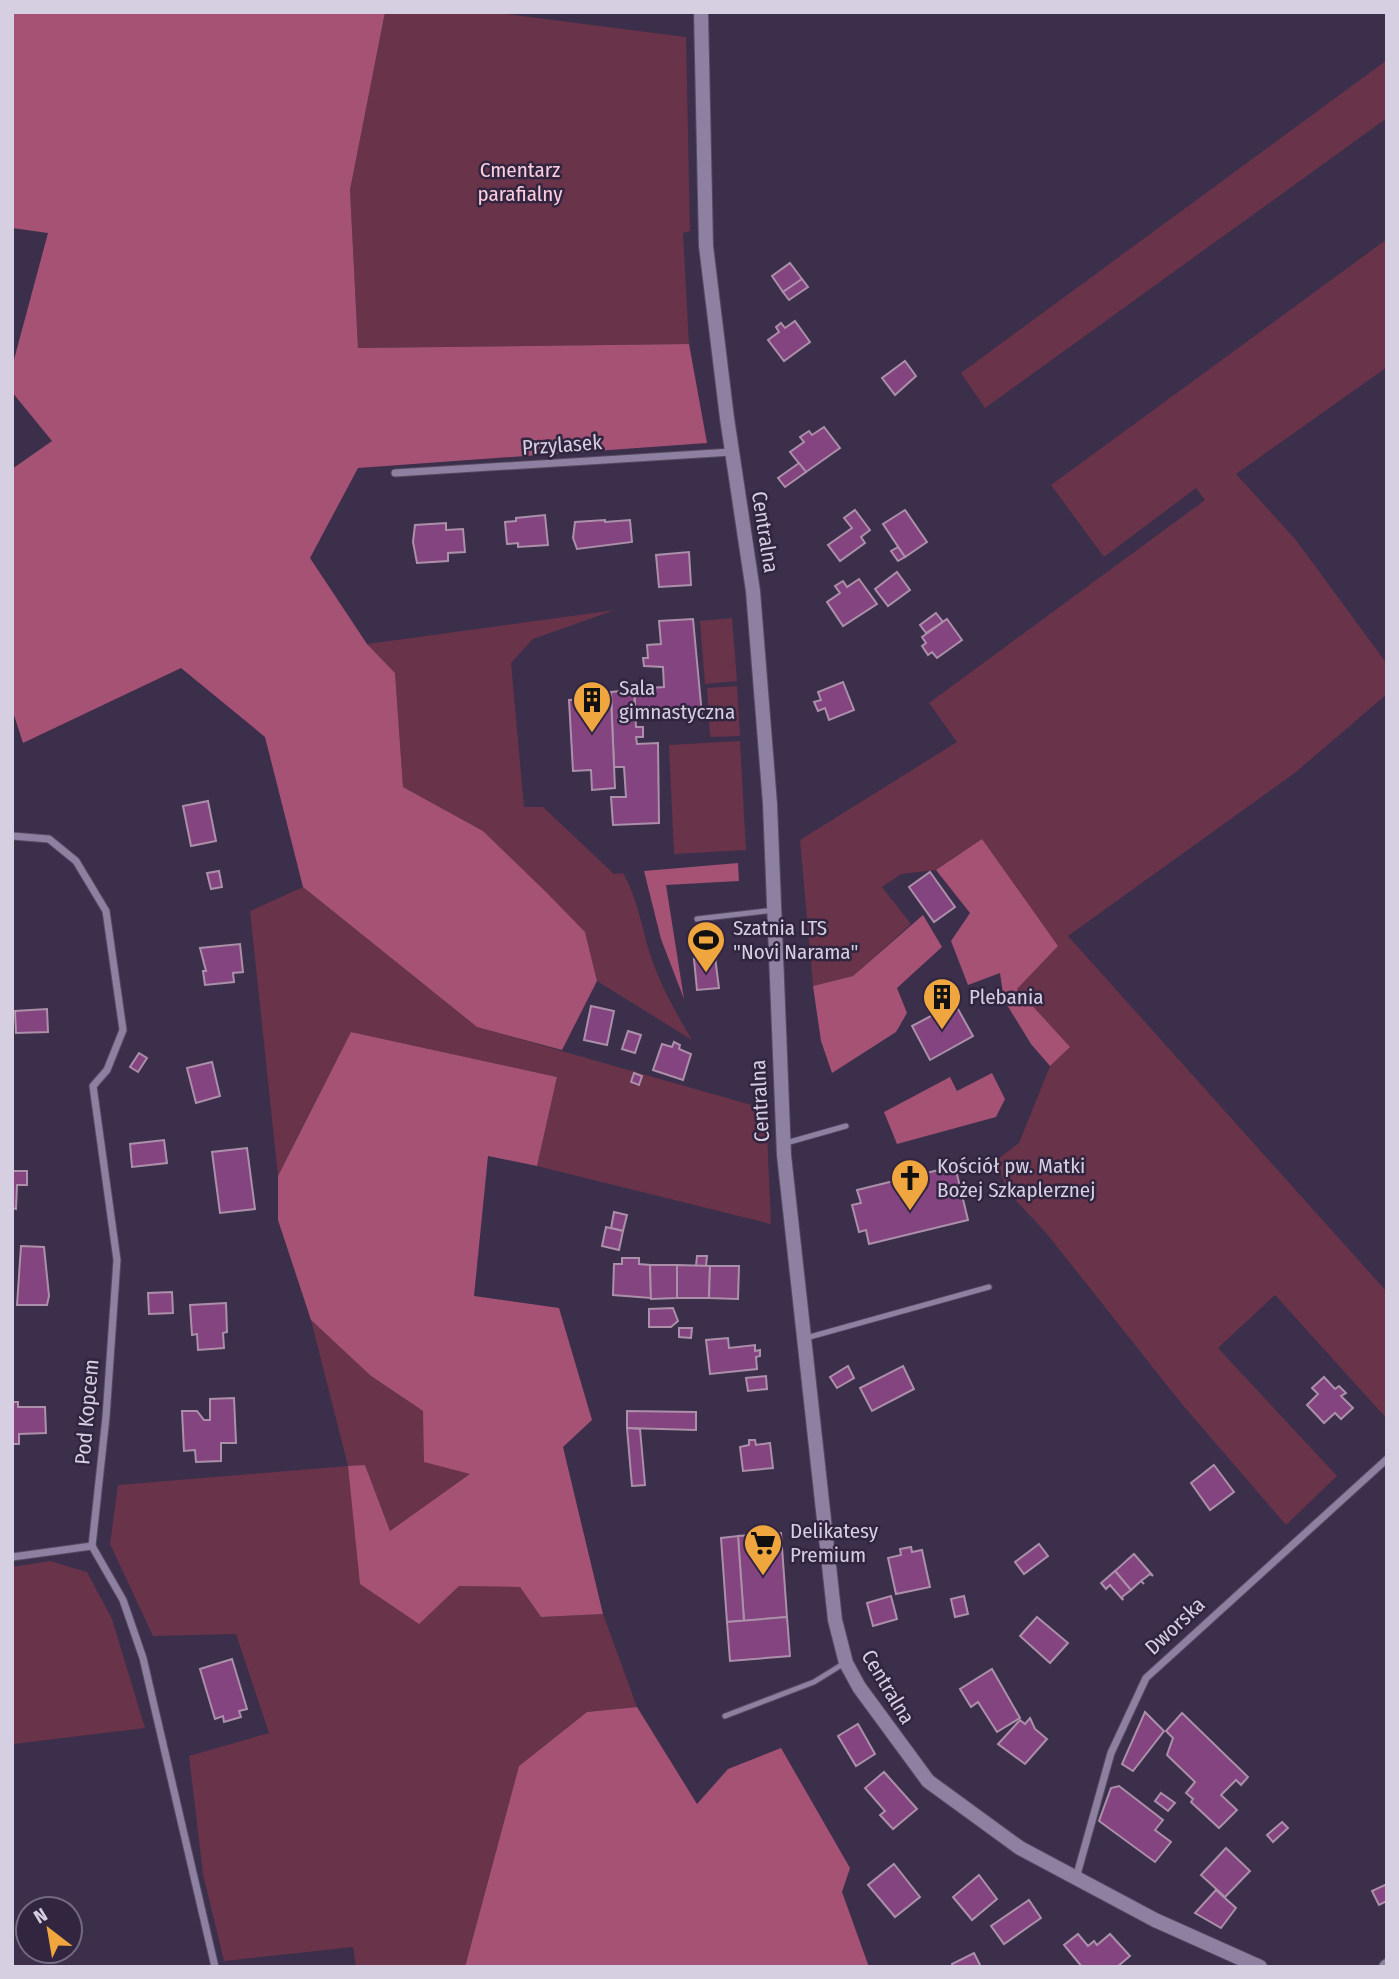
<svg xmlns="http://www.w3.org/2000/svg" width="1399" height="1979" font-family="'Fira Sans Condensed',sans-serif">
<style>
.green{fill:#69334a}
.forest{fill:#a55275}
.building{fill:#83447f;stroke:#ac8fa9;stroke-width:2}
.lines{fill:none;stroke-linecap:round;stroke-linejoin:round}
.lane-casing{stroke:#544b62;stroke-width:7}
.street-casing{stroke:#544b62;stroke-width:9}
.secondary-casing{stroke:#544b62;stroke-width:16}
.lane{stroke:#8d80a0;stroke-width:5}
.street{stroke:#8d80a0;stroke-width:7}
.secondary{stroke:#8d80a0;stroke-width:14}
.labels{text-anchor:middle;stroke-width:5;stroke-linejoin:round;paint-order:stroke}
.park-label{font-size:21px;fill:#fdcdde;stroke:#312540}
.street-label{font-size:21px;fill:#d6cfe1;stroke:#312540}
.poi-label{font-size:21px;fill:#d6cfe1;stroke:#312540;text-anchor:start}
</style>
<rect width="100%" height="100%" fill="#3b2f4b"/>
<g class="green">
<path d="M385,12H491L686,37L690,231L683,233L689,344L358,348L350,190Z"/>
<path d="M1387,60V118L985,408L961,373Z"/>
<path d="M1387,239V367L1236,474L1296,540L1387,664V694L1296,772L1068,936L1387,1292V1419L1275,1295L1218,1348L1337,1476L1286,1525L1181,1403L1047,1234L1009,1193L995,1161L1019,1143L1050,1066L1069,1047L1017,989L1057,945L981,840L936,870L901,874L882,887L911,924L853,976L813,986L800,840L957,742L929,703L1205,500L1196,488L1104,557L1051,485Z"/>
<path d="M615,610L533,639L511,663L524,807H543L614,874L623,873C637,897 641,924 649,951C659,983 675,1011 692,1040L597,981L585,932L483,831L403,787L395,673L367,644Z"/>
<path d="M732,618L737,681L705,684L700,621Z"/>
<path d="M737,686L740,736L710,737L707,688Z"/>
<path d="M740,741L746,850L674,854L669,745Z"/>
<path d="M303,887L477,1027L766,1109L771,1224L537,1166L557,1077L351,1032L278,1176L250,911Z"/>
<path d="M311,1320L371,1376L423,1411L471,1474L390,1531L365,1465L361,1584L520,1587L541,1617L603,1614L637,1707L587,1712L519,1766L465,1967H356L353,1947L224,1961L203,1874L189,1756L269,1733L236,1634L153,1636L110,1544L118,1485L348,1466Z"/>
<path d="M50,1561L87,1572L112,1619L145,1728L14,1744L12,1567Z"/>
</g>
<g class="forest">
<path d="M12,12H385L350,190L358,348L689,344L707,443L358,468L310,558L367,644L395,673L403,787L483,831L546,892L585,932L597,981L562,1050L477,1027L303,887L265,737L181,668L23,743L12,709V469L52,441L12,392V367L48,233L12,228Z"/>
<path d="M982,839L1058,946L1017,989L1070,1047L1050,1066L1031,1044L1004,1000L1000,973L968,985L951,941L970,913L936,870Z"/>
<path d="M738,863L739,881L666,885L684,999L661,939L644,871Z"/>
<path d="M923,915L942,947L897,988L907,1013L896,1032L832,1073L821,1041L813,986L853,976Z"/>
<path d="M351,1032L557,1077L537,1166L488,1156L474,1296L559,1308L592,1420L563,1447L603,1614L541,1617L520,1587L459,1586L419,1624L360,1584L348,1466L365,1465L390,1531L470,1474L424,1462L423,1411L371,1376L311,1320L278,1220V1176Z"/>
<path d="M992,1073L1005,1099L996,1117L897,1144L884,1112L950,1077L957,1091Z"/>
<path d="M637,1707L697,1804L728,1769L781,1748L850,1868L842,1892L869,1967H465L519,1766L587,1712Z"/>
</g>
<g class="building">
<path d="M790,263L802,279L783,292L772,276Z"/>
<path d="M802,279L808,287L789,300L783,292Z"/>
<path d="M795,321L810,342L784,361L768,340L779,332L776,327L781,323L785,328Z"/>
<path d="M905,361L916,376L895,395L882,378Z"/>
<path d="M824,427L840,448L806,472L790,452L804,442L800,437L809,431L812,435Z"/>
<path d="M799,463L806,472L785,487L778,478Z"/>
<path d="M855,510L870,530L861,537L865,543L840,561L828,545L852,528L844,518Z"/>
<path d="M905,510L927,542L905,557L883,524Z"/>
<path d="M545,515L548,545L518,547V543L507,544L505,522L516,521V518Z"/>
<path d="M605,520V522L630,520L632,542L577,549L573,538L575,522Z"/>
<path d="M446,523V530L463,529L465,552L448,553V561L417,563L413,542L415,525Z"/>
<path d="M898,547L905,557L898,561L891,551Z"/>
<path d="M689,552L691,585L659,587L656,555Z"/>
<path d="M897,572L910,590L888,606L875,589Z"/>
<path d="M859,579L877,604L843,626L827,602L840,593L835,586L843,581L847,587Z"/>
<path d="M936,613L943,622L926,633L920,625Z"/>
<path d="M693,619L702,715L636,719L634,689L664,687L663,667L644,666L643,658H648L647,645L661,644L659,621Z"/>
<path d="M947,619L962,640L937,658L932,652L928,655L922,646L926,643L922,637Z"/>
<path d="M843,682L854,710L829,720L825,708L818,711L814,702L821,700L818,692Z"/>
<path d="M634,690L636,727H643V737H636L637,744L658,743L659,823L613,825L611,797H626L624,767H614L611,692Z"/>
<path d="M611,698L615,788L592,790L591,770L573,771L569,700Z"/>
<path d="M208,801L216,841L191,846L183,806Z"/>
<path d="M219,871L222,887L211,889L207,873Z"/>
<path d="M930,872L955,907L934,922L909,887Z"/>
<path d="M240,944L243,972L233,973L234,982L205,985L203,971H206L200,948Z"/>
<path d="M715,957L719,988L697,990L694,959Z"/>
<path d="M954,1002L973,1036L930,1060L912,1026L933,1015L931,1011Z"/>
<path d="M591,1006L614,1011L607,1045L584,1040Z"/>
<path d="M47,1009L48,1032L16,1033L15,1011Z"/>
<path d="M628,1031L641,1035L635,1053L622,1049Z"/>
<path d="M674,1042L680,1045L679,1049L691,1054L683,1080L653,1070L662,1044L672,1047Z"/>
<path d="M139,1053L147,1058L138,1072L130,1067Z"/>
<path d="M212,1062L220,1096L196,1103L187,1068Z"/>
<path d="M634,1073L642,1076L639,1085L631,1082Z"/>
<path d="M164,1140L167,1163L132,1167L130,1144Z"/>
<path d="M247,1148L255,1209L220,1213L212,1152Z"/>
<path d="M955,1166L968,1220L869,1244L866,1230L859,1232L852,1205L861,1203L857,1190Z"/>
<path d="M12,1171H27V1185H17L16,1209L12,1208Z"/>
<path d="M614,1212L627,1215L623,1231L611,1228Z"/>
<path d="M606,1227L623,1231L619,1250L602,1246Z"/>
<path d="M21,1246L44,1247L49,1296L47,1305H17Z"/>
<path d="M697,1256H707L706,1266H696Z"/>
<path d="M622,1258H639V1264L650,1265L651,1298L613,1295L614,1264H622Z"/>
<path d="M650,1265H677V1298L651,1299Z"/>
<path d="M677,1265L710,1266L709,1298H677Z"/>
<path d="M710,1266H739L738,1299L709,1298Z"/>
<path d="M172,1292L173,1313L149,1314L148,1293Z"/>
<path d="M226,1303L227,1332L223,1333L224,1348L198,1350L197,1334L192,1335L190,1305Z"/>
<path d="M673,1308L678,1321L671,1327H649V1309Z"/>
<path d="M679,1328H692L691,1338L679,1337Z"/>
<path d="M728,1338L729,1348L755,1345V1351L760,1350V1356L756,1357L757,1369L710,1374L706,1340Z"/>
<path d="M848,1366L854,1378L837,1388L830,1377Z"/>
<path d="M903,1366L914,1389L872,1411L860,1388Z"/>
<path d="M766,1376L767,1389L748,1391L746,1378Z"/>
<path d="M1324,1377L1335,1389L1339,1386L1346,1393L1341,1396L1353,1408L1341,1419L1335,1413L1324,1423L1307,1405L1318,1394L1312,1388Z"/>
<path d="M234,1398L236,1443H221V1461L196,1462L195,1450L184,1451L182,1411H197L204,1420H210V1399Z"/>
<path d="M12,1402H18V1407H45L46,1433L19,1434V1444H12Z"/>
<path d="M627,1411L696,1412V1430L627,1428Z"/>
<path d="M627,1428L640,1429L645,1485L632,1486Z"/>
<path d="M749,1440H755L756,1445L770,1443L773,1468L743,1471L740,1447L749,1445Z"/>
<path d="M1214,1465L1234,1492L1210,1510L1191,1483Z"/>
<path d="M781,1533L787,1617L744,1621L738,1536Z"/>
<path d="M738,1536L744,1621L727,1622L721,1538Z"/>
<path d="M1039,1544L1048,1556L1024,1574L1015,1562Z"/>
<path d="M911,1547L912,1552L922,1550L930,1587L896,1594L888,1558L901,1555L900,1549Z"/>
<path d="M1134,1554L1153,1576L1150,1574L1141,1581L1144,1584L1141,1581L1131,1590L1115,1571Z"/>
<path d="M1115,1571L1131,1590L1122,1597L1123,1600L1110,1585L1106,1589L1101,1583Z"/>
<path d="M891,1596L897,1619L873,1626L867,1603Z"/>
<path d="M964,1596L968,1614L955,1617L951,1599Z"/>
<path d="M787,1617L790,1656L730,1661L727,1622Z"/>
<path d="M1037,1617L1068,1643L1050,1663L1020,1636Z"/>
<path d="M232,1659L247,1709L239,1711L241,1717L224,1722L223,1716L215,1719L200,1669Z"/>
<path d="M992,1669L1020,1718L997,1732L978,1702L971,1707L960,1689Z"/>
<path d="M1145,1712L1164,1731L1133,1771L1122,1764Z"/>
<path d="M1182,1713L1248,1777L1241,1785L1236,1780L1221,1795L1237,1810L1219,1828L1191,1802L1193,1799L1186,1793L1195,1782L1167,1755L1173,1738L1166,1731Z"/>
<path d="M1030,1718L1035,1729L1047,1739L1025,1764L998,1744L1020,1720L1025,1724Z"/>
<path d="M858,1724L875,1754L856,1766L838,1736Z"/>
<path d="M884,1772L917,1809L893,1829L880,1815L885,1811L865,1788Z"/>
<path d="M1119,1786L1163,1820L1155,1830L1171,1842L1155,1862L1099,1821L1111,1788Z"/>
<path d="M1161,1793L1175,1803L1168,1811L1155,1801Z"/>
<path d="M1282,1822L1288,1828L1273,1842L1267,1835Z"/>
<path d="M1226,1848L1250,1871L1225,1897L1201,1875Z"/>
<path d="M894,1864L920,1897L895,1917L868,1885Z"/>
<path d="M979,1875L997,1899L972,1920L953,1897Z"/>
<path d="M1387,1884V1901L1379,1905L1372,1891Z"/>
<path d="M1216,1890L1236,1908L1221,1928L1195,1913Z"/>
<path d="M1029,1900L1041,1918L1004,1944L991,1926Z"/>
<path d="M1078,1934L1088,1946L1094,1941L1097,1945L1110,1934L1130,1956L1117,1967H1082L1064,1945Z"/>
<path d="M974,1953L981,1967H953L952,1964Z"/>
</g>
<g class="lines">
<defs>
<g id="lane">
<path d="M697,919L774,910"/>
<path d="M786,1143L846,1126"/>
<path d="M806,1338L989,1287"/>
<path d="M725,1716L814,1682L843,1664"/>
</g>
<g id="street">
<path d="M395,473L732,452"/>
<path d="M12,836L49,839L76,861L106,911L123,1030L107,1070L93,1086L117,1260L106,1417L92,1546L123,1600L143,1658L215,1967"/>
<path d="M12,1557L92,1546"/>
<path d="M1076,1878L1111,1753L1146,1678L1387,1459"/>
</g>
<g id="secondary">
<path d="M701,12L706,246L727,418L753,591L770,804L784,1155L835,1620L846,1663L859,1687L928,1781L1020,1848L1155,1920L1260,1967"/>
<path d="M1386,1967L1387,1966"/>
</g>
</defs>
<use href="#lane" class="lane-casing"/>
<use href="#street" class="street-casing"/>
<use href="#secondary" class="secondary-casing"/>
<use href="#lane" class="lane"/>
<use href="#street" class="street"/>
<use href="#secondary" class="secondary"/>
</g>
<defs>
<symbol id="building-pin" viewBox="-11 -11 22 30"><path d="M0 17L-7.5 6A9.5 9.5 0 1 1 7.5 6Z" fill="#f0a63e" stroke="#312540"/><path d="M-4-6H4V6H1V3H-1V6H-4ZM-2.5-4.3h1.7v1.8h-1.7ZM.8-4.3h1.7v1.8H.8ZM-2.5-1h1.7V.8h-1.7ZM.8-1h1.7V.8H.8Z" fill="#111"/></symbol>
<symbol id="stadium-pin" viewBox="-11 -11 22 30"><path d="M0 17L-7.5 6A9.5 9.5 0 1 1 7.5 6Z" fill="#f0a63e" stroke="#312540"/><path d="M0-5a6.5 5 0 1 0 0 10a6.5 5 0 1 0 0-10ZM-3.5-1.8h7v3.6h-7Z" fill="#111"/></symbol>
<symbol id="church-pin" viewBox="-11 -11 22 30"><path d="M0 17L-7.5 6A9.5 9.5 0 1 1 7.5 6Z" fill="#f0a63e" stroke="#312540"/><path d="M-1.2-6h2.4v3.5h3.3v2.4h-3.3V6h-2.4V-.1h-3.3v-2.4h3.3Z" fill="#111"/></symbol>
<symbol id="supermarket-pin" viewBox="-11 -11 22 30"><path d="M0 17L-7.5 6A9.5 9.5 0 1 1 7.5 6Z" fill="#f0a63e" stroke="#312540"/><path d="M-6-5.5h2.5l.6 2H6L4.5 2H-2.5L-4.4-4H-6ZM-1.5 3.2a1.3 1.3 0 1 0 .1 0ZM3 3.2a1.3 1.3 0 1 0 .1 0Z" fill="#111"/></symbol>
</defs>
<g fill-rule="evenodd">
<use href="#building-pin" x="570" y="678" width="44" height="60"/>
<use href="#stadium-pin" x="684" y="918" width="44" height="60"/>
<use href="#building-pin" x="920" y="975" width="44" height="60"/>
<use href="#church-pin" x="888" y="1156" width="44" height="60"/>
<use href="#supermarket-pin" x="741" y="1521" width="44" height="60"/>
</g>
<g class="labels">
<g class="park-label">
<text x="520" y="177">Cmentarz<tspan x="520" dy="24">parafialny</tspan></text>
</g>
<g class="street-label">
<text transform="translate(562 445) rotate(-4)" y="7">Przylasek</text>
<text transform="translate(765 532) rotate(81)" y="7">Centralna</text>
<text transform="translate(760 1101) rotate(-93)" y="7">Centralna</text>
<text transform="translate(87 1412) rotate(-85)" y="7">Pod Kopcem</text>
<text transform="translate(1175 1626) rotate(-43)" y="7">Dworska</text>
<text transform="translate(888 1687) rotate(59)" y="7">Centralna</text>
</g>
<g class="poi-label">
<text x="619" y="695">Sala<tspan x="619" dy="24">gimnastyczna</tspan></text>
<text x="733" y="935">Szatnia LTS<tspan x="733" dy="24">"Novi Narama"</tspan></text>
<text x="969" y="1004">Plebania</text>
<text x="937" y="1173">Kościół pw. Matki<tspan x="937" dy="24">Bożej Szkaplerznej</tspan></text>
<text x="790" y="1538">Delikatesy<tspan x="790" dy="24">Premium</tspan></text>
</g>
</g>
<rect width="1399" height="1979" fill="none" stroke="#d6cfe1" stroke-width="28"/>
<g transform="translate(49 1930) rotate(329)"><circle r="33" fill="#312540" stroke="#736980" stroke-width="2"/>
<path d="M0-5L12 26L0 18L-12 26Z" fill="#f0a63e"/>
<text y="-10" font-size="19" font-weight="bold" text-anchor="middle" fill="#d6cfe1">N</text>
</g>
</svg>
